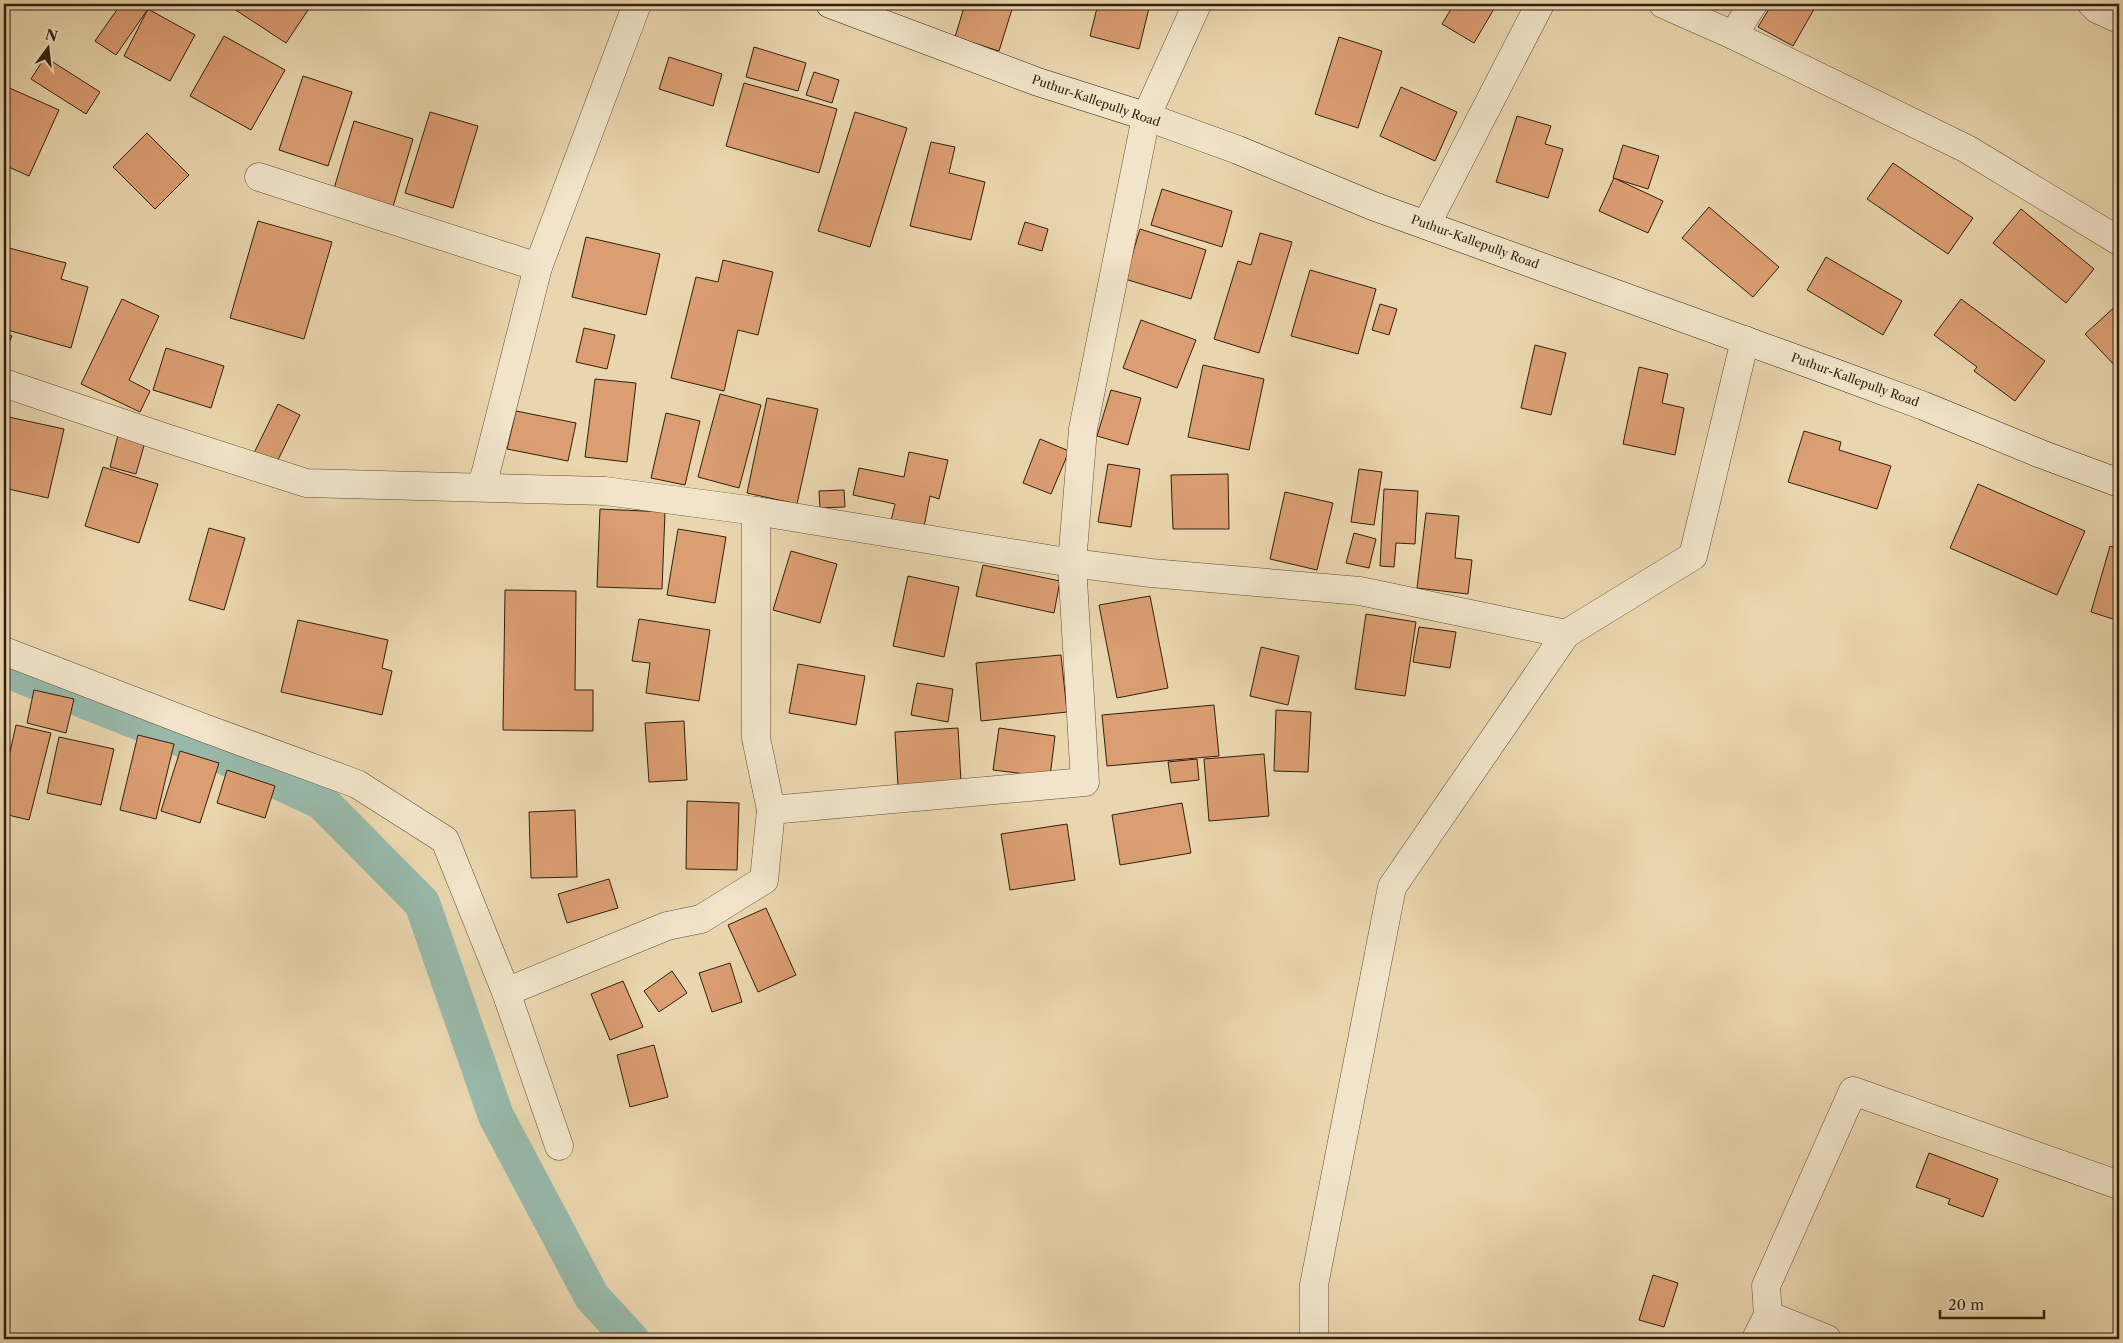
<svg xmlns="http://www.w3.org/2000/svg" width="2123" height="1343" font-family="'Libre Caslon Text',serif">
<style>
.lines{fill:none;stroke-linecap:round;stroke-linejoin:round}
.canal{stroke:#98b9aa;stroke-width:36}
.building{fill:#db9e72;stroke:#321f0c}
.minor-casing{stroke:#604d34;stroke-width:29}
.secondary-casing{stroke:#321f0c;stroke-width:29}
.minor{stroke:#f1e4ca;stroke-width:28}
.secondary{stroke:#f1e4ca;stroke-width:28}
.labels{text-anchor:middle;stroke-width:5;stroke-linejoin:round;paint-order:stroke}
.street-label{font-size:12px;fill:#321f0c;stroke:#f1e4ca}
</style>
<rect width="100%" height="100%" fill="#ead6ae"/>
<filter id="stains"><feTurbulence type="fractalNoise" baseFrequency=".004" numOctaves="4"/><feColorMatrix values="0 0 0 0 .2 0 0 0 0 .09 0 0 0 0 .02 0 0 0 .5 -.17"/></filter>
<radialGradient id="worn" r=".72"><stop offset=".6" stop-color="#630" stop-opacity="0"/><stop offset="1" stop-color="#630" stop-opacity=".3"/></radialGradient>
<g class="lines">
<path class="canal" d="M4,669L212,751L322,802L422,903L496,1116L592,1297L631,1339"/>
</g>
<g class="building">
<path d="M121,4H141L148,9L116,55L95,41Z"/>
<path d="M232,4H312L286,43L231,7Z"/>
<path d="M965,4H1005L1013,6L999,51L955,37Z"/>
<path d="M1098,4H1150L1139,49L1090,36Z"/>
<path d="M1454,4H1491L1495,7L1474,43L1442,24Z"/>
<path d="M1772,4H1817L1793,46L1758,27Z"/>
<path d="M148,9L195,35L170,81L124,56Z"/>
<path d="M224,36L285,70L251,130L190,96Z"/>
<path d="M1339,37L1382,51L1358,128L1315,114Z"/>
<path d="M754,47L806,63L798,91L746,77Z"/>
<path d="M45,57L100,92L86,114L31,79Z"/>
<path d="M669,57L722,74L713,106L659,89Z"/>
<path d="M814,72L839,80L832,103L806,95Z"/>
<path d="M303,76L352,92L328,166L279,150Z"/>
<path d="M744,83L837,109L819,173L726,146Z"/>
<path d="M5,86L59,110L29,176L4,165Z"/>
<path d="M1401,87L1457,112L1435,161L1380,136Z"/>
<path d="M430,112L478,126L453,208L405,193Z"/>
<path d="M855,112L907,128L870,247L818,231Z"/>
<path d="M1517,116L1551,126L1545,144L1563,149L1548,198L1496,182Z"/>
<path d="M354,121L413,139L392,210L333,192Z"/>
<path d="M147,133L189,175L155,209L113,167Z"/>
<path d="M931,142L955,147L949,173L985,182L971,240L910,226Z"/>
<path d="M1623,145L1659,156L1648,189L1613,178Z"/>
<path d="M1893,163L1973,218L1948,254L1867,199Z"/>
<path d="M1614,178L1663,201L1648,233L1599,211Z"/>
<path d="M1162,189L1232,211L1222,247L1151,225Z"/>
<path d="M1709,207L1779,267L1753,297L1682,238Z"/>
<path d="M2021,209L2094,269L2066,303L1993,243Z"/>
<path d="M258,221L332,242L304,339L230,318Z"/>
<path d="M1025,222L1048,229L1042,251L1018,244Z"/>
<path d="M1140,229L1206,250L1191,299L1125,279Z"/>
<path d="M1260,233L1292,242L1259,353L1214,339L1238,261L1251,265Z"/>
<path d="M586,237L660,254L646,315L572,297Z"/>
<path d="M9,248L66,263L61,279L88,287L71,348L4,329V267Z"/>
<path d="M1826,257L1902,301L1883,335L1807,290Z"/>
<path d="M723,260L773,272L758,335L738,330L724,391L671,378L696,277L718,282Z"/>
<path d="M1310,270L1376,289L1358,354L1291,336Z"/>
<path d="M122,299L159,316L129,380L150,391L140,412L81,384Z"/>
<path d="M1961,299L2045,361L2015,401L1974,371L1977,367L1934,335Z"/>
<path d="M2119,303V370L2085,334Z"/>
<path d="M1380,304L1397,309L1389,335L1372,330Z"/>
<path d="M1141,320L1196,340L1177,388L1123,368Z"/>
<path d="M584,328L615,335L607,369L576,362Z"/>
<path d="M4,332L12,336L4,354Z"/>
<path d="M1535,345L1566,353L1551,415L1521,408Z"/>
<path d="M166,348L224,366L211,408L153,390Z"/>
<path d="M1203,365L1264,379L1249,450L1188,437Z"/>
<path d="M1639,367L1668,374L1662,403L1684,408L1675,455L1623,444Z"/>
<path d="M595,379L636,383L627,462L585,457Z"/>
<path d="M1111,390L1141,398L1128,445L1097,436Z"/>
<path d="M720,394L761,405L739,488L698,477Z"/>
<path d="M767,398L818,409L797,504L747,493Z"/>
<path d="M278,404L300,415L276,464L254,453Z"/>
<path d="M516,411L576,423L568,461L507,449Z"/>
<path d="M666,413L700,421L685,485L651,478Z"/>
<path d="M4,416L64,429L48,498L4,488Z"/>
<path d="M1804,431L1841,442L1839,450L1891,466L1877,509L1788,482Z"/>
<path d="M118,435L145,442L136,474L110,467Z"/>
<path d="M1040,439L1069,451L1051,494L1023,483Z"/>
<path d="M909,452L948,460L939,499L930,496L923,532L890,525L895,504L853,495L859,468L904,477Z"/>
<path d="M1108,464L1140,469L1131,527L1098,522Z"/>
<path d="M103,467L158,484L139,543L85,526Z"/>
<path d="M1359,469L1382,472L1374,525L1351,522Z"/>
<path d="M1228,474L1229,529H1173L1171,475Z"/>
<path d="M1978,484L2085,531L2057,595L1950,548Z"/>
<path d="M1384,489L1418,491L1415,544L1396,543L1394,567L1380,566Z"/>
<path d="M844,490L845,507L820,508L819,491Z"/>
<path d="M1285,492L1333,503L1317,570L1270,559Z"/>
<path d="M600,509L665,512L662,589L597,587Z"/>
<path d="M1426,513L1459,516L1455,558L1472,560L1468,594L1417,588Z"/>
<path d="M209,528L245,538L224,610L189,600Z"/>
<path d="M678,529L726,537L715,603L667,595Z"/>
<path d="M1354,533L1376,539L1369,568L1346,563Z"/>
<path d="M2110,546L2119,549V621L2091,612Z"/>
<path d="M791,551L837,564L820,623L773,610Z"/>
<path d="M983,565L1060,581L1054,613L976,596Z"/>
<path d="M908,576L959,587L944,657L893,646Z"/>
<path d="M505,590L576,591L575,690H593V731L503,730Z"/>
<path d="M1150,596L1168,688L1117,698L1099,605Z"/>
<path d="M1366,614L1416,622L1405,696L1355,689Z"/>
<path d="M639,619L710,630L699,701L646,693L650,663L632,661Z"/>
<path d="M298,620L388,640L382,668L392,671L382,715L281,692Z"/>
<path d="M1419,627L1456,632L1450,668L1413,662Z"/>
<path d="M1261,647L1299,656L1288,705L1250,696Z"/>
<path d="M1061,655L1067,712L981,721L976,663Z"/>
<path d="M798,664L865,676L856,725L789,713Z"/>
<path d="M917,683L953,689L948,722L911,715Z"/>
<path d="M34,690L74,699L66,733L27,723Z"/>
<path d="M1214,705L1219,756L1107,766L1102,715Z"/>
<path d="M1276,710L1311,712L1308,772L1274,771Z"/>
<path d="M684,721L687,780L649,782L645,723Z"/>
<path d="M16,725L51,733L29,820L4,814V779Z"/>
<path d="M958,728L961,782L898,786L895,732Z"/>
<path d="M999,728L1055,736L1050,777L993,770Z"/>
<path d="M138,735L174,744L156,819L120,810Z"/>
<path d="M59,737L114,749L101,805L47,793Z"/>
<path d="M180,751L219,763L200,823L161,811Z"/>
<path d="M1264,754L1269,816L1209,821L1204,759Z"/>
<path d="M1197,759L1199,780L1171,783L1168,762Z"/>
<path d="M227,770L275,786L265,818L217,803Z"/>
<path d="M687,801L739,803L737,870L686,869Z"/>
<path d="M1182,803L1191,853L1120,865L1112,815Z"/>
<path d="M575,810L577,877L531,878L529,812Z"/>
<path d="M1067,824L1075,880L1010,890L1001,834Z"/>
<path d="M609,879L618,908L567,923L558,894Z"/>
<path d="M766,908L796,975L758,992L728,925Z"/>
<path d="M730,963L742,1002L712,1012L699,973Z"/>
<path d="M672,971L687,993L659,1012L644,991Z"/>
<path d="M623,981L643,1027L610,1040L591,994Z"/>
<path d="M654,1045L668,1097L630,1107L617,1055Z"/>
<path d="M1929,1153L1998,1179L1983,1217L1948,1204L1950,1199L1916,1187Z"/>
<path d="M1653,1275L1678,1283L1664,1327L1639,1320Z"/>
</g>
<g class="lines">
<defs>
<g id="minor">
<path d="M1663,4L1733,35L1753,4"/>
<path d="M2092,4L2097,9L2119,19"/>
<path d="M1733,35L1967,149L2119,241"/>
<path d="M259,177L538,267"/>
<path d="M1426,225L1540,4"/>
<path d="M4,383L166,438L306,483L605,491L756,511L1072,563L1151,573L1360,591L1566,634"/>
<path d="M482,487L538,267L637,4"/>
<path d="M4,651L204,728L357,784L445,840L506,992L559,1146"/>
<path d="M771,810L1085,782L1072,563L1083,429L1146,117L1197,4"/>
<path d="M506,992L667,926L701,919L764,880L771,810L756,738V511"/>
<path d="M1768,1315L1827,1339"/>
<path d="M1314,1339V1285L1392,887L1566,634L1693,556L1745,340"/>
<path d="M1756,1339L1768,1315L1766,1286L1853,1091L2119,1185"/>
</g>
<path id="secondary" d="M830,4L1038,82L1142,115L1238,150L1373,206L1835,373L1924,406L2041,454L2119,483"/>
</defs>
<use href="#minor" class="minor-casing"/>
<use href="#secondary" class="secondary-casing"/>
<use href="#minor" class="minor"/>
<use href="#secondary" class="secondary"/>
</g>
<g class="labels">
<g class="street-label">
<text transform="translate(1096 101) rotate(19)" y="4">Puthur-Kallepully Road</text>
<text transform="translate(1475 242) rotate(20)" y="4">Puthur-Kallepully Road</text>
<text transform="translate(1855 380) rotate(20)" y="4">Puthur-Kallepully Road</text>
</g>
</g>
<rect width="2123" height="1343" fill="none" stroke="#ead6ae" stroke-width="20"/>
<rect x="5" y="5" width="2113" height="1333" fill="none" stroke="#321f0c" stroke-width="2.5"/>
<rect x="10" y="10" width="2103" height="1323" fill="none" stroke="#321f0c"/>
<g transform="translate(48 48) rotate(15)" stroke="#f1e4ca" stroke-width="4" paint-order="stroke">
<path d="M0-4L9 19L0 12L-9 19Z" fill="#321f0c"/>
<text y="-8" font-size="14" font-weight="bold" text-anchor="middle" fill="#321f0c">N</text>
</g>
<path d="M1940 1310v8h104v-8" fill="none" stroke="#321f0c" stroke-width="2.5"/>
<text x="1948" y="1310" font-size="15" fill="#321f0c" stroke="#f1e4ca" stroke-width="4" paint-order="stroke">20 m</text>
<rect width="100%" height="100%" filter="url(#stains)"/>
<rect width="100%" height="100%" fill="url(#worn)"/>
</svg>
